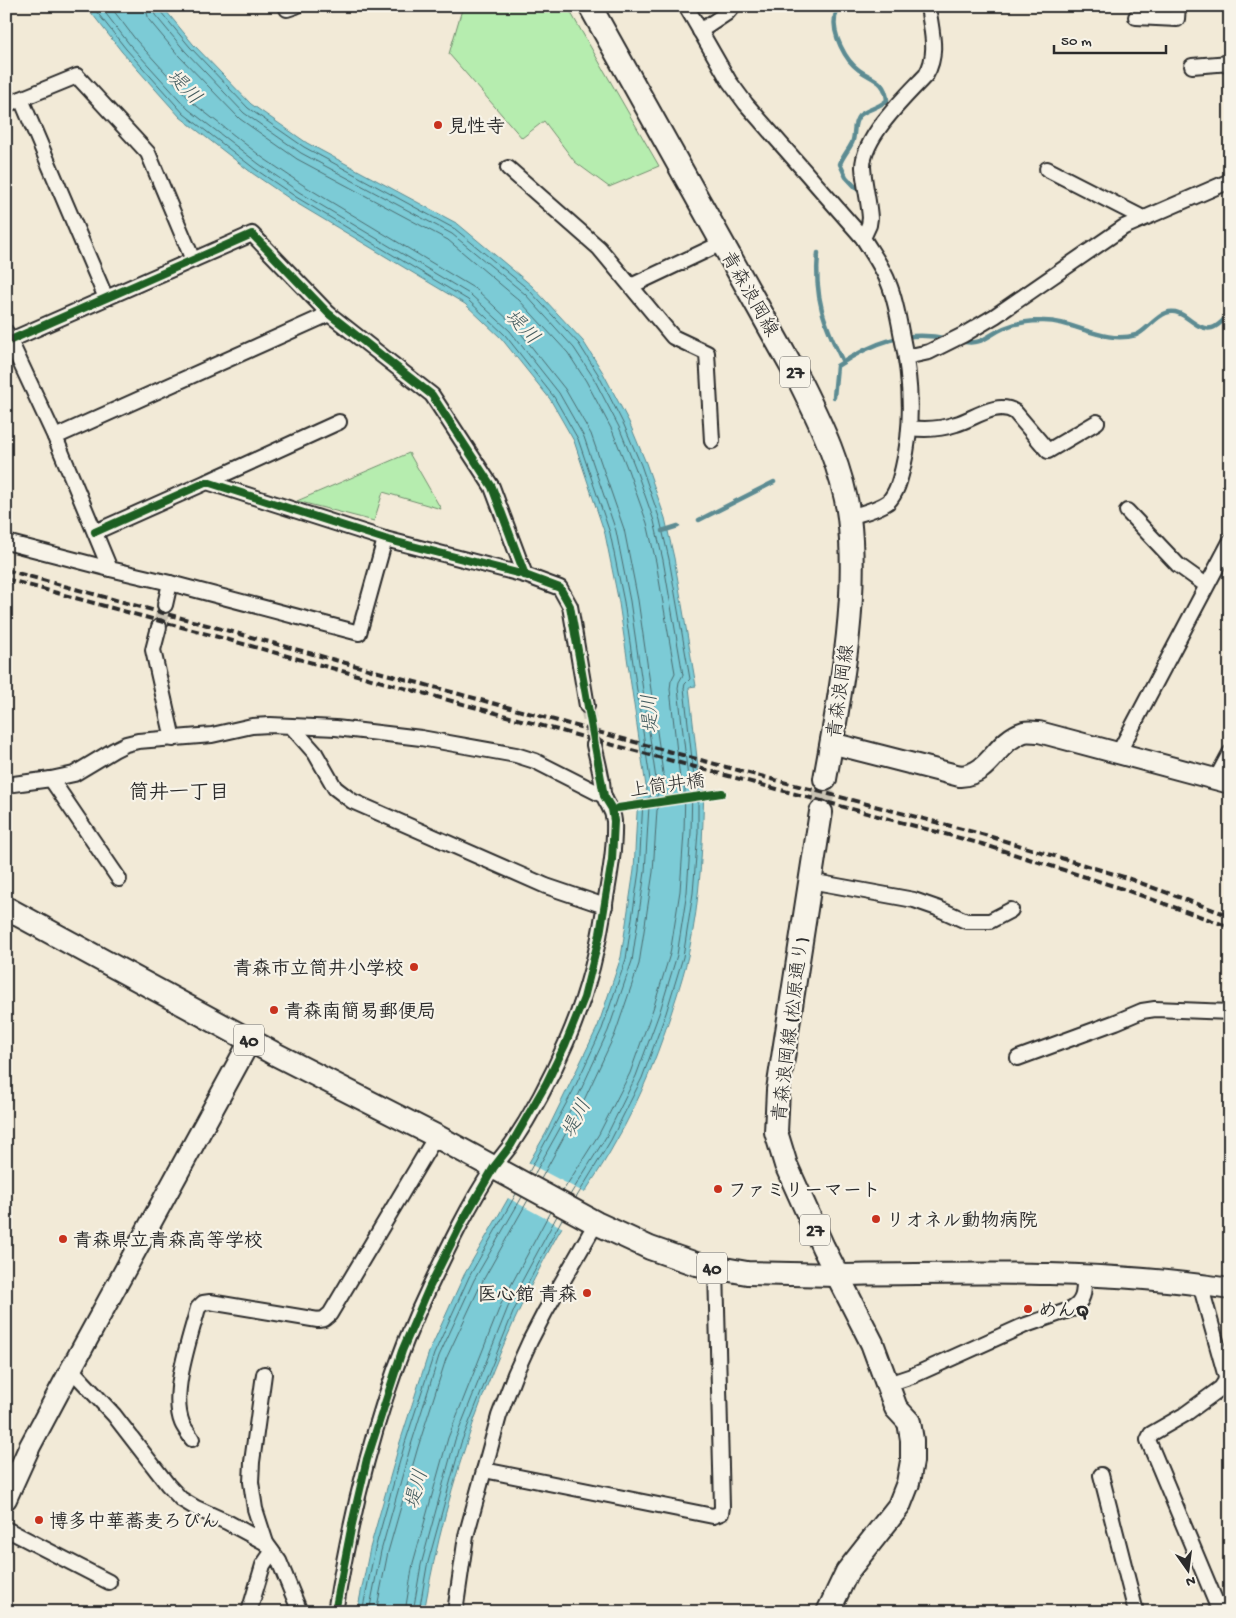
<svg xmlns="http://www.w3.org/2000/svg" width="1236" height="1618" font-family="'Gochi Hand','Klee One',sans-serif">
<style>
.green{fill:#b6edaf;stroke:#708c6d}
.water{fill:#7bcbd6;stroke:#5b8b92}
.pier{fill:#f2ead7}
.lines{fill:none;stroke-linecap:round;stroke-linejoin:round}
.shore{stroke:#4b6b6f;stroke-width:1}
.stream{stroke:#5b8b92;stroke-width:4.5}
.street-tunnel{stroke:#cac4b5;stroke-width:14;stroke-dasharray:14 7;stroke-linecap:butt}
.primary-tunnel{stroke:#cac4b5;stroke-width:22;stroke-dasharray:22 11;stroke-linecap:butt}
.street-casing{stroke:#2b2b2b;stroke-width:18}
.secondary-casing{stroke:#2b2b2b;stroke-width:24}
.primary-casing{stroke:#2b2b2b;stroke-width:26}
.street{stroke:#f7f3e8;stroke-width:14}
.secondary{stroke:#f7f3e8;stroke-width:20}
.primary{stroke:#f7f3e8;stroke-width:22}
.rail{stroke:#2b2b2b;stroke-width:4;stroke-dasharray:8 4;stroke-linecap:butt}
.cycleway-casing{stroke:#f7f3e8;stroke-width:11}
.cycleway{stroke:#1b5e20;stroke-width:8}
.poi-dot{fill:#c8321e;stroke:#f7f3e8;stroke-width:2}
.labels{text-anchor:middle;stroke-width:4.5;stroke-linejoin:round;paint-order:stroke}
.shield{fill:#f7f3e8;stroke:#686764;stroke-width:1}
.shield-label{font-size:18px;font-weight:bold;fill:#2b2b2b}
.poi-label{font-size:19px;font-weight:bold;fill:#2b2b2b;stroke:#f7f3e8;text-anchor:start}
.street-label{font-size:19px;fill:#2b2b2b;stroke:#f7f3e8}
.water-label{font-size:20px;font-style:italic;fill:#435b5e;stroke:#f7f3e8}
.neighbourhood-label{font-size:20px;font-weight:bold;fill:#2b2b2b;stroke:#f7f3e8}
</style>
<rect width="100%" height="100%" fill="#f2ead7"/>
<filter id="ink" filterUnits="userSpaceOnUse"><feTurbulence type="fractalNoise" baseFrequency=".02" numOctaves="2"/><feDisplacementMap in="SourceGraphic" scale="10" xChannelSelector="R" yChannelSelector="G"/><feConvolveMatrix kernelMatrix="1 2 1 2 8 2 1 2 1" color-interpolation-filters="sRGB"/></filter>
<g filter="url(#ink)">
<g class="green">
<path d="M463,6H567L659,166L609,187L575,162L544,121L522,138L449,54Z"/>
<path d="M409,453L441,509L383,492L374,521L297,501Z"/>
</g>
<path class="water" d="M86,6H162L193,44L251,104L307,143L458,224L532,286L583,341L602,371L629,422L646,463L665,518L674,558L696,686L689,687L699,776L704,778C703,838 701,898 688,956C685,969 681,982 677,995C661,1046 642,1097 615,1143C598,1175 576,1203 558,1234C493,1351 447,1480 424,1612H357L370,1548L400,1442L429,1352L464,1275L546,1133L598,1026L621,957L634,870L638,794L647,793L619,603L605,534L574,441L550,399L501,338L465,304L293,201L252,173L180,117L122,52Z"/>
<path class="pier" d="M526,1162L587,1194L565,1229L506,1197Z"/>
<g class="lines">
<g class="shore">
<path d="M92,6L126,49L184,114L255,169L296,197L468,300L505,335L554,397L578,439L610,533L624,602L652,793L650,797L643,801L639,871L626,959L602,1029L573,1091L529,1172"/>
<path d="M100,6L130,45L188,109L259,164L299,192L471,295L510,331L559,393L584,437L616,531L630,601L658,793L656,799L649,806L645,872L632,961L608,1031L579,1094L534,1175"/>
<path d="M110,6L136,40L193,103L263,158L303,185L477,290L515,326L565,389L591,434L624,529L638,600L666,794L663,802L657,810L653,872L639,964L615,1034L585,1098L541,1179"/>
<path d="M145,6L149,20L179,56L240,119L297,159L448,240L519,300L568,353L586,381L612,430L628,470L647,523L656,562L675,673L671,681L670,689L680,779L685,789L684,832L680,891L670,954L653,1009L630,1073L599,1134L563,1191"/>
<path d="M152,6L155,15L185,51L244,113L301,153L452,234L525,294L574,348L593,377L619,427L635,467L654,521L663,560L683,675L679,682L678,688L688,778L692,786L691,832L687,892L677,955L660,1011L636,1076L606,1137L570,1195"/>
<path d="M159,6L160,11L190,47L248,108L304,147L455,229L529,290L579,344L598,374L624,425L641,465L660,520L669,559L690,679L685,684L684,688L694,777L698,783V832L693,893L683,957L666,1013L642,1078L611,1140L576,1198"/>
<path d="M362,1612L375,1549L405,1443L434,1354L469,1277L516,1194"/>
<path d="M369,1612L381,1551L411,1445L439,1356L474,1280L522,1197"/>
<path d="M376,1612L388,1552L418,1447L446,1359L481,1284L528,1200"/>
<path d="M405,1612L413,1563L448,1438L501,1304L550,1212"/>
<path d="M413,1612L421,1565L455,1440L508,1307L557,1216"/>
<path d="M419,1612L427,1566L461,1443L514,1310L562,1219"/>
</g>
<g class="stream">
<path d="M840,6C838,10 835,14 835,17C832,34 845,60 859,70C873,80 885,80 887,100C879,108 867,109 859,116C852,124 856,134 852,143C848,151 843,156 840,164L846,177L860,192"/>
<path d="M818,253C814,297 824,324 843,362"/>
<path d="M958,341C983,346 984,337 1004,328C1015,323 1029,321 1042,321C1073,320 1104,345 1136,335C1145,332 1155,317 1166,313C1184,306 1194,332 1212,328C1218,327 1225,318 1230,314"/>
<path d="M834,397L837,366C872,343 906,329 948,339"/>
<path d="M699,520L774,482"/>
<path d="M662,531L678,526"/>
</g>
<g class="street-tunnel">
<path d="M159,627L165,605"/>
<path d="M587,706L594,745"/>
</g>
<path class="primary-tunnel" d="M821,812L825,779"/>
<defs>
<g id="street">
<path d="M686,6L729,81L746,104L863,238C872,253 883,267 889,284C895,299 898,315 901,332C911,377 914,422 903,467C900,479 897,493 888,502C877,510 862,513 849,517"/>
<path d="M287,9L296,6"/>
<path d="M1136,17L1177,19L1178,6"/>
<path d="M700,31L727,13L733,6"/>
<path d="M1192,66L1230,63"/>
<path d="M21,99L106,298"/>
<path d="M6,105L77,76L148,153L193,260"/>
<path d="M508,168L599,248L673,337L707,353L712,441"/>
<path d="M1047,169L1143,218"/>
<path d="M863,238L869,225L870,218C869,201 864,184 863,167C863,137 906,96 926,75C939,53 931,30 928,6"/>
<path d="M631,286L722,243"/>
<path d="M6,332L55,437L110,569L170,583L359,633L385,539"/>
<path d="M6,342L252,234L329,314L432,395L492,487L525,575"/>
<path d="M906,357L929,352L963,335L995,316L1124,227L1230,181"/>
<path d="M910,428C925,430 941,429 956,424C974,419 997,400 1015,412L1048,451L1097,422"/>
<path d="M55,437L329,314"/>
<path d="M207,482L339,422"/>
<path d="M1127,511L1178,565L1206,585"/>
<path d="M95,532L207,482L385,539L525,575L560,588L570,606L587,706"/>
<path d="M6,542L110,569"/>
<path d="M165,605L170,583"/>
<path d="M159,627L153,650L173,739"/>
<path d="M292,727L315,753L335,788L352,801L546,886L605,906"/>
<path d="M1119,752L1230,542"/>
<path d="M51,779L119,879"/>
<path d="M1216,779L1230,753"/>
<path d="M6,785L51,779L74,774L114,750L126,744L138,741L212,735L252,726L270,725L336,728L421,738L516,755L535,761L604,796"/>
<path d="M810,881L914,900L937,908L966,921H990L1011,910"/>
<path d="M1018,1058L1116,1022L1142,1011L1155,1009L1230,1012"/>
<path d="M1200,1284L1226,1377L1225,1382L1221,1388L1184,1415L1151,1434L1148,1440L1220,1612"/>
<path d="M71,1369L114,1415L168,1485L181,1499L196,1508L227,1522L266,1543"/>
<path d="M264,1374L252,1462L251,1482L255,1509L266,1543L279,1561L300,1612"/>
<path d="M888,1384L912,1376L1023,1326L1072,1309C1085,1301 1084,1290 1084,1276"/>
<path d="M192,1439C189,1434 184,1428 182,1423C170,1394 190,1338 198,1308L203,1303L210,1302L318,1320L324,1319L330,1314L436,1136"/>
<path d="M484,1470L713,1516L721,1513L722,1507L716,1269"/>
<path d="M1101,1475L1136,1612"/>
<path d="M6,1529L109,1582"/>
<path d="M249,1612L263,1565L272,1552"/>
<path d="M335,1612C353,1502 381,1387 430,1286C449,1246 469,1204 494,1167C499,1160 505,1153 511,1145C532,1114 551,1078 566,1043C585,1000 597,955 604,909C609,880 615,850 614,821C613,808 607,806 604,796C602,792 603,786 602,782C600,770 597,758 594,745"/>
<path d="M455,1612L466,1536L499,1416L515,1374L530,1341L545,1312L596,1223"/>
</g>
<g id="secondary">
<path d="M831,743L960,776C992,774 995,741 1024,732C1028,731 1034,732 1039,732L1230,783"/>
<path d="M837,1275C968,1273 1100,1269 1230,1289"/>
<path d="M6,1499L30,1446L71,1369L250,1041"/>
</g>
<g id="primary">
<path d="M590,6L800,382C821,424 843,470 849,517C859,603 840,694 825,779"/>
<path d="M821,812L778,1090L776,1132L786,1165L823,1247L872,1343L896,1408L909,1422L912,1440V1461L908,1483L899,1506L847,1572L828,1612"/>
<path d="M6,908L275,1054L436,1136L596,1223L650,1248L696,1264L747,1273L837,1275"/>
</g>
</defs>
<use href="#street" class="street-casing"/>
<use href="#secondary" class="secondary-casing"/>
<use href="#primary" class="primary-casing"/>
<use href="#street" class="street"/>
<use href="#secondary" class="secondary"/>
<use href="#primary" class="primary"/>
<g class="rail">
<path d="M6,570L726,767L985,835L1127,878L1230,916"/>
<path d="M6,579L587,738L982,844L1117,887L1230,927"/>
</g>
<defs>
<g id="cycleway">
<path d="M6,342L252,234L329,314L432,395L492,487L525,575"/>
<path d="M95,532L207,482L385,539L525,575L560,588L570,606L604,796L612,809L614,821L612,860L600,934L584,998L565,1045L546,1084L511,1145L494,1167L462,1222L429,1288L402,1351L367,1459L352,1524L335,1612"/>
<path d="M618,808L722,793"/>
</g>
</defs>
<use href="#cycleway" class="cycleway-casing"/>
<use href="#cycleway" class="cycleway"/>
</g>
</g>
<g class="poi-dot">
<circle cx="438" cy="125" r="5"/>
<circle cx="414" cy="967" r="5"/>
<circle cx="274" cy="1010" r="5"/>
<circle cx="718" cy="1189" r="5"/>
<circle cx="876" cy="1219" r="5"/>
<circle cx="63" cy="1239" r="5"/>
<circle cx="587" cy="1293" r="5"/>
<circle cx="1028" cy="1309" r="5"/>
<circle cx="39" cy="1520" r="5"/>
</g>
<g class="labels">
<g class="shield">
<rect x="780" y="356.5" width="30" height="31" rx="4"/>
<rect x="234" y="1024.5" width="30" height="31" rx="4"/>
<rect x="800" y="1214.5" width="30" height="31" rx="4"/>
<rect x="697" y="1252.5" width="30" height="31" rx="4"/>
</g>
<g class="shield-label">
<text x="795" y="378">27</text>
<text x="249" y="1046">40</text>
<text x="815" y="1236">27</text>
<text x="712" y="1274">40</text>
</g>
<g class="poi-label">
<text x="448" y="132">見性寺</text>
<text x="404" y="974" text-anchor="end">青森市立筒井小学校</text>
<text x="284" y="1017">青森南簡易郵便局</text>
<text x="728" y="1196">ファミリーマート</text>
<text x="886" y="1226">リオネル動物病院</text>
<text x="73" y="1246">青森県立青森高等学校</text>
<text x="577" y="1300" text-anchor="end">医心館 青森</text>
<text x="1038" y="1316">めんQ</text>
<text x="49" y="1527">博多中華蕎麦ろびん</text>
</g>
<g class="street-label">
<text transform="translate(751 293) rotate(60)" y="7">青森浪岡線</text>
<text transform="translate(839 691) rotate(-82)" y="7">青森浪岡線</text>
<text transform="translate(667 784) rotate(-8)" y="7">上筒井橋</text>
<text transform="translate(789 1029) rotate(-83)" y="7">青森浪岡線 (松原通り)</text>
</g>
<g class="water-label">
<text transform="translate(185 86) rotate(45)" y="7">堤川</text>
<text transform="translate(523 326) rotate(45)" y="7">堤川</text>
<text transform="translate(649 714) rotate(-93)" y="7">堤川</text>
<text transform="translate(575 1118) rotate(-62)" y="7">堤川</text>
<text transform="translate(415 1489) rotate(-75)" y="7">堤川</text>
</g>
<g class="neighbourhood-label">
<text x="179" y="798">筒井一丁目</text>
</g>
</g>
<rect width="1236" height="1618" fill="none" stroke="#f7f3e8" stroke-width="25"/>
<rect x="12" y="12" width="1211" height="1593" fill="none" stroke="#2b2b2b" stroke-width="2" filter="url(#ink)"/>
<g transform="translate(1188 1570) rotate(166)" stroke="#f7f3e8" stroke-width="4" paint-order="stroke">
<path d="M0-4L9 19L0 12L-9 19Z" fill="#2b2b2b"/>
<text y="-8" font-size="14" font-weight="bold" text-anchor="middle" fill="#2b2b2b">N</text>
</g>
<path d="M1054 45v8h112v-8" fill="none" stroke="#2b2b2b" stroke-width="2.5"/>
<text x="1061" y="45" font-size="15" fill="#2b2b2b" stroke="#f7f3e8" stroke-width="4" paint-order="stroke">50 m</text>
</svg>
